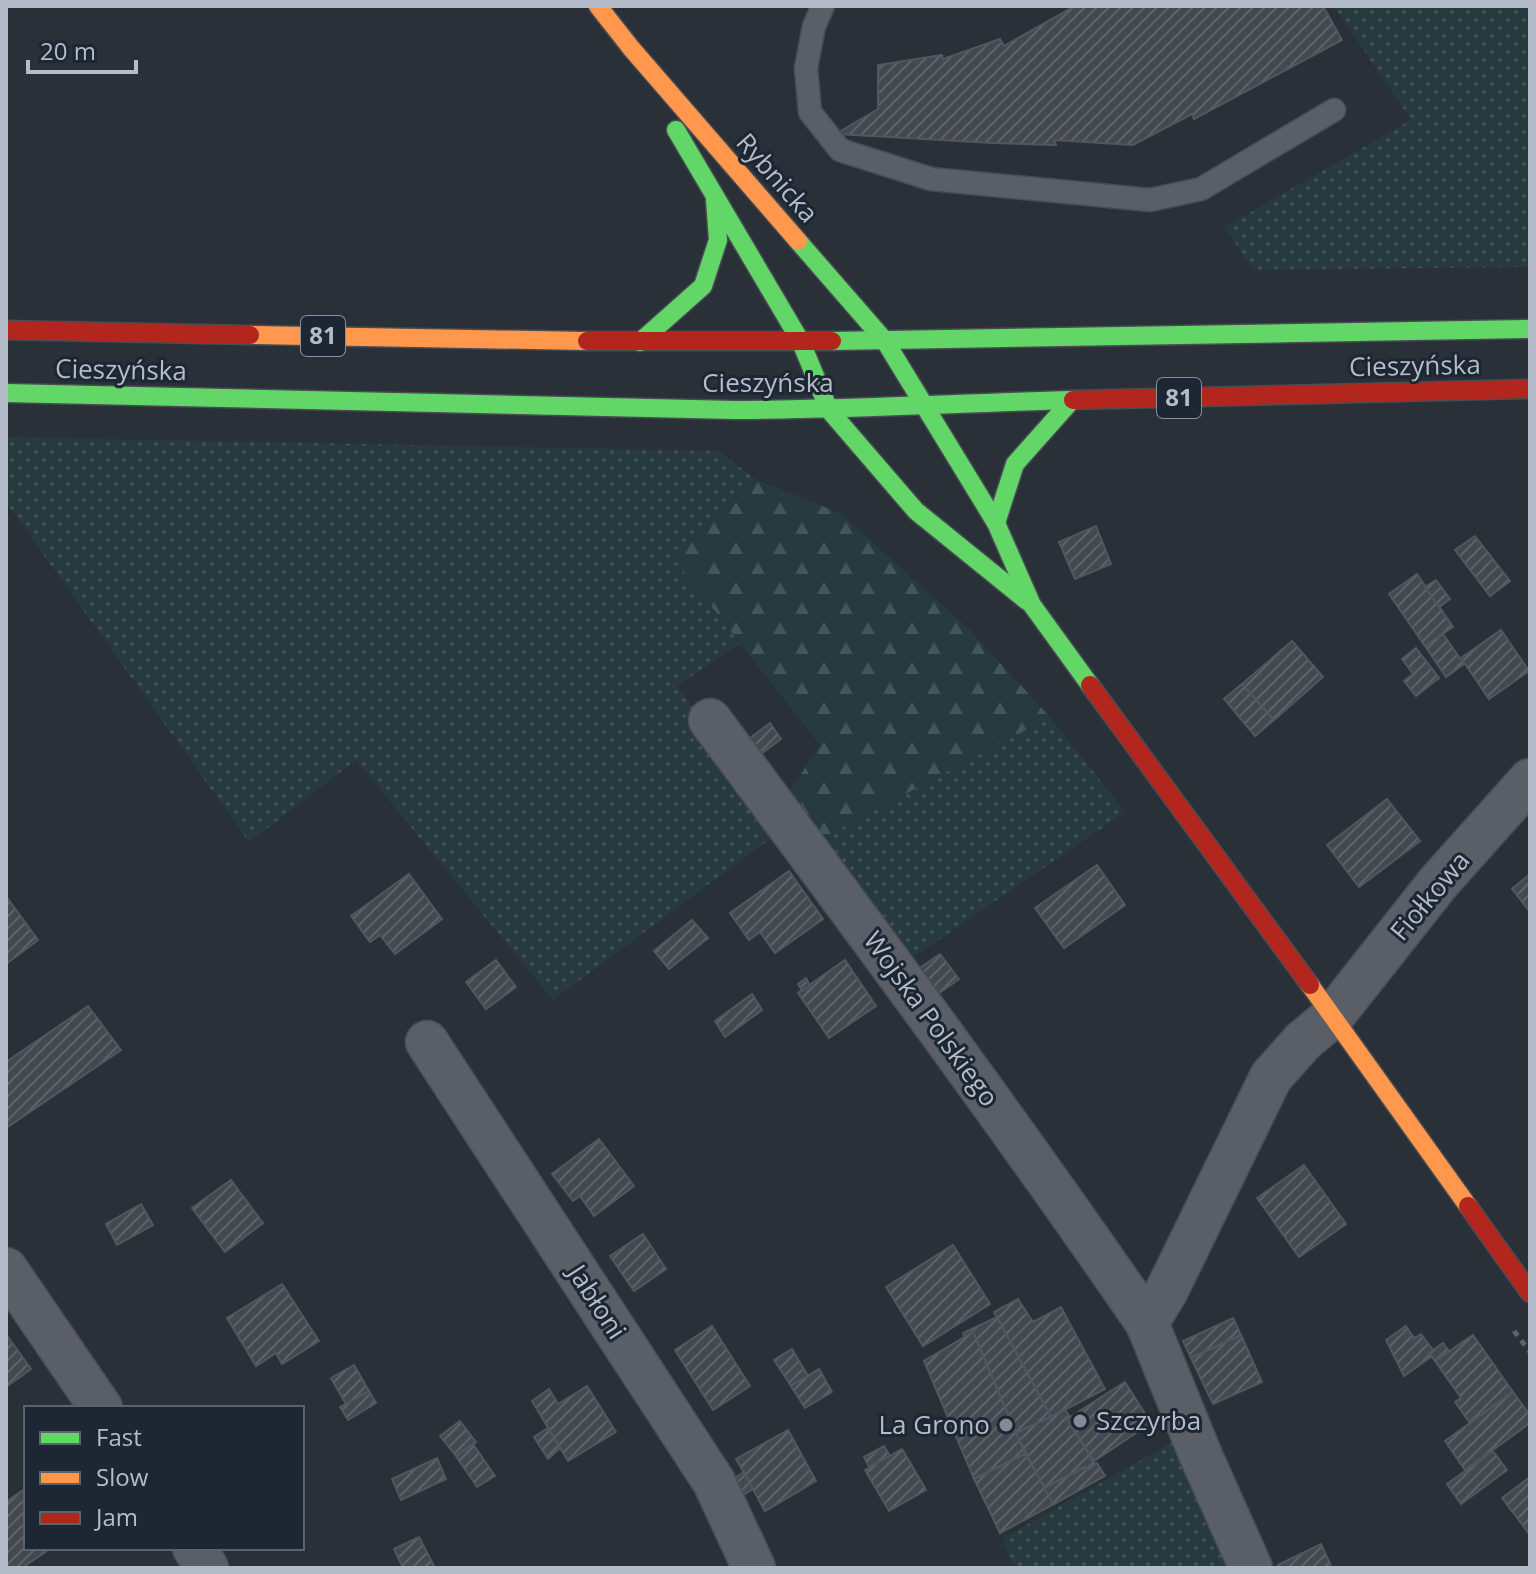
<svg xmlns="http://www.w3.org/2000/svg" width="1536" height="1574" font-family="'Open Sans',sans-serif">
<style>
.grass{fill:url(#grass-dots)}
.forest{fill:url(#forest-firs)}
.building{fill:url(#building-hatch);stroke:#52575f;stroke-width:2}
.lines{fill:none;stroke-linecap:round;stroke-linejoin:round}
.lane-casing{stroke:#484c53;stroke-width:25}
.street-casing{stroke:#484c53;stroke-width:45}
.fast-casing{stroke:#484c53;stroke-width:21}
.slow-casing{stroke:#484c53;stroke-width:21}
.jam-casing{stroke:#484c53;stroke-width:21}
.path{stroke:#5d636a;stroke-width:5;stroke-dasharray:6 6;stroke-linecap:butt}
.lane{stroke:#5a5e66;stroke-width:22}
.street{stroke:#5a5e66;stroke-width:42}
.fast{stroke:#63d668;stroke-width:18}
.slow{stroke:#ff974d;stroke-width:18}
.jam{stroke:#b3261e;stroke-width:18}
.poi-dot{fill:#848b96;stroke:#1d2633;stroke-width:3}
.labels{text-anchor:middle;stroke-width:6;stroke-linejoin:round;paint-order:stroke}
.shield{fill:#1d2633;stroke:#878f9c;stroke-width:2}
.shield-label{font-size:24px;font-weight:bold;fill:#b4bcc9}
.street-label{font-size:26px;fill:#b4bcc9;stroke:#1d2633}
.poi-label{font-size:26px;fill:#b4bcc9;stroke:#1d2633;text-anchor:start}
</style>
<defs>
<pattern id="grass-dots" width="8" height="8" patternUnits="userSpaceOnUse" patternTransform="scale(2)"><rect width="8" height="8" fill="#273a3e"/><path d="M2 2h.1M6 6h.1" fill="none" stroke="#445559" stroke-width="1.8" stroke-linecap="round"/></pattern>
<pattern id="forest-firs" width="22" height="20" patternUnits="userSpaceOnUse" patternTransform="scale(2)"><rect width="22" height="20" fill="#273a3e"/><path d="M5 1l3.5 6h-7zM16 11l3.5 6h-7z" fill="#445559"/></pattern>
<pattern id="building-hatch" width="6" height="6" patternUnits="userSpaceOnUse" patternTransform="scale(2)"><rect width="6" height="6" fill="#444950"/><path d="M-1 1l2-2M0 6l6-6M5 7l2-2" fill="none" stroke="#5d6168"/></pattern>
</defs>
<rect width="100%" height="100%" fill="#2a3038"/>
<g class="grass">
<path d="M1334,6H1530V267L1253,270L1225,227L1411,120Z"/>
<path d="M6,437L719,451L755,479L671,555L740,644L677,686L782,830L553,1000L356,760L249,842L6,502Z"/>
<path d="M1050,717L1125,812L905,963L817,841Z"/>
<path d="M1180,1438L1238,1568H1014L1002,1539Z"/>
</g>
<path class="forest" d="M755,479L840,513L968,628L1050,717L817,841L784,800L820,745L671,555Z"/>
<g class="building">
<path d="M1075,6H1323L1342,40L1194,119L1192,114L1133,145L1054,140L1056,145L993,143L836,134L878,109V65L942,55L943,59L1000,39L1004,46Z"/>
<path d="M1096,526L1111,564L1075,579L1059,542Z"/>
<path d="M1475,536L1510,581L1490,596L1455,550Z"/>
<path d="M1417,574L1453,627L1425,646L1389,594Z"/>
<path d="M1436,580L1450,599L1439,607L1425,587Z"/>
<path d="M1501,630L1529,671L1489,699L1461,658Z"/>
<path d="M1443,634L1464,664L1446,677L1425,646Z"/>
<path d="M1292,641L1323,677L1274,720L1242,684Z"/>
<path d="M1416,648L1439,678L1416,696L1404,681L1413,674L1402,659Z"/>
<path d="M1242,684L1274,720L1255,736L1224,699Z"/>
<path d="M770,723L781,739L761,754L749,739Z"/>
<path d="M1387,799L1420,841L1359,887L1327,845Z"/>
<path d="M1097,865L1125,905L1064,948L1035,908Z"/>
<path d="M789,871L823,919L775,953L760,932L749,940L730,913Z"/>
<path d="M409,874L442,919L395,954L380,935L370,942L351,916Z"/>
<path d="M1530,874V912L1512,889Z"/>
<path d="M6,896L38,940L6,964Z"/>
<path d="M692,920L708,938L669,969L654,951Z"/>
<path d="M940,954L959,979L935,996L917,970Z"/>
<path d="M496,960L516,987L486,1009L466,982Z"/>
<path d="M845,960L876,1006L829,1038L798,993Z"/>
<path d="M806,978L810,986L802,991L798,984Z"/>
<path d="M752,994L762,1010L725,1037L715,1021Z"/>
<path d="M88,1006L121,1050L6,1128V1062Z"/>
<path d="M599,1139L634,1186L594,1216L580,1196L573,1201L552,1174Z"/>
<path d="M1304,1165L1346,1224L1299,1257L1257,1198Z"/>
<path d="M231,1180L263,1223L225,1252L192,1208Z"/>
<path d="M141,1204L153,1225L117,1245L106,1224Z"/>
<path d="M643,1234L666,1269L634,1291L610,1256Z"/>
<path d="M953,1245L990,1304L923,1346L886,1287Z"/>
<path d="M282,1284L319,1341L282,1364L276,1353L256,1366L227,1318Z"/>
<path d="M1018,1299L1033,1322L1061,1307L1105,1389L1051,1417L994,1312Z"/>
<path d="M997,1317L1051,1417L1016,1433L973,1332L964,1337L963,1333Z"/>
<path d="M1233,1318L1241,1335L1191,1358L1183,1341Z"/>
<path d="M712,1326L750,1386L713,1410L675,1350Z"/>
<path d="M1406,1326L1414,1338L1421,1334L1433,1350L1429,1353L1432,1356L1404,1376L1386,1340Z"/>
<path d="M973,1332L1025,1454L974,1479L924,1361Z"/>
<path d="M6,1334L31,1369L6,1387Z"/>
<path d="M1241,1335L1262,1382L1213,1404L1191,1358Z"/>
<path d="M1473,1335L1513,1392L1470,1423L1455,1402L1461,1398L1435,1361Z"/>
<path d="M1443,1343L1449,1351L1435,1361L1429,1353Z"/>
<path d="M792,1349L808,1376L791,1386L774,1360Z"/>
<path d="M354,1365L369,1391L346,1404L331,1378Z"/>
<path d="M819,1369L832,1392L805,1408L791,1386Z"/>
<path d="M1125,1382L1151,1423L1094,1461L1067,1419Z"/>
<path d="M587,1386L616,1432L568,1461L532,1401L549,1389L558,1404Z"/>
<path d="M369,1391L376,1403L348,1420L340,1407Z"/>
<path d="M1513,1392L1530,1415V1423L1465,1470L1445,1441Z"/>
<path d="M1065,1410L1070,1417L1067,1419L1095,1464L1087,1470L1085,1467L1044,1488L1016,1433Z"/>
<path d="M460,1421L476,1442L456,1456L440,1436Z"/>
<path d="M548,1428L560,1448L548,1459L534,1437Z"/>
<path d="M788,1430L816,1481L765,1511L736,1459Z"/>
<path d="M473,1444L495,1476L477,1487L456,1456Z"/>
<path d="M884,1446L890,1456L869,1467L864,1457Z"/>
<path d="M902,1449L926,1490L889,1511L865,1470Z"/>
<path d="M1493,1451L1507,1470L1461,1504L1447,1484Z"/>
<path d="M1025,1454L1054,1504L1000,1533L974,1479Z"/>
<path d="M437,1458L446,1479L401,1500L392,1479Z"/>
<path d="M1097,1463L1105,1476L1054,1504L1044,1488L1085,1467L1087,1470Z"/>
<path d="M744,1472L753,1489L743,1495L733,1479Z"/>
<path d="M1530,1477V1535L1502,1498Z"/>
<path d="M26,1488V1548H51L22,1568H7L6,1502Z"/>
<path d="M419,1537L435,1568H403L394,1549Z"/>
<path d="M1321,1544L1332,1568H1280L1278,1565Z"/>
</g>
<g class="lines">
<defs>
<path id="lane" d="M823,6L814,26L806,68L810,112L840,150L931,179L1150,200L1201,189L1334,110"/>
<g id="street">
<path d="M710,720C858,919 1006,1118 1147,1323"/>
<path d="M427,1042L714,1482L754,1568"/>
<path d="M6,1269L101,1408"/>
<path d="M194,1548L207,1568"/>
<path d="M1251,1568L1201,1456L1147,1323L1167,1290L1271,1077L1303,1041L1333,1016L1438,883L1530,780"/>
</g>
<g id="fast">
<path d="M676,130L801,342L829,410L916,511L1027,601"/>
<path d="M798,241L885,341L996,523L1032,605L1090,685"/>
<path d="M832,341L1530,329"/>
<path d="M640,342L703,286L718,240L715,200"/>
<path d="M6,393L735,410C848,410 960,403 1073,400"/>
<path d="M996,523L1015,464L1071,401"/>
</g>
<g id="slow">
<path d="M598,6L631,48L798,241"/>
<path d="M250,335L587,341"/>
<path d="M1310,985L1468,1206"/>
</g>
<g id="jam">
<path d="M6,330L250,335"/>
<path d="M587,341H832"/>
<path d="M1073,400L1530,389"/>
<path d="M1090,685L1310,985"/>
<path d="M1468,1206L1530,1293"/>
</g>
</defs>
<use href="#lane" class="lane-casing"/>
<use href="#street" class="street-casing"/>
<use href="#fast" class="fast-casing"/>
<use href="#slow" class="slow-casing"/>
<use href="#jam" class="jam-casing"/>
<path class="path" d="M1514,1331L1530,1352"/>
<use href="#lane" class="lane"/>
<use href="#street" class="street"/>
<use href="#fast" class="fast"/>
<use href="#slow" class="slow"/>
<use href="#jam" class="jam"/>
</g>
<g class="poi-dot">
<circle cx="1080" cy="1421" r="8"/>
<circle cx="1006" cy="1425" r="8"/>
</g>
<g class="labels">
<g class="shield">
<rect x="301" y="316" width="44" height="40" rx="6"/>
<rect x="1157" y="378" width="44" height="40" rx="6"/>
</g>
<g class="shield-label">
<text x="323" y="344">81</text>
<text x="1179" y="406">81</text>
</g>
<g class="street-label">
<text transform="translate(777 178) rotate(49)" y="9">Rybnicka</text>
<text transform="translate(1415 366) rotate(-1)" y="9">Cieszyńska</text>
<text transform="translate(121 370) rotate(1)" y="9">Cieszyńska</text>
<text x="768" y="392">Cieszyńska</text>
<text transform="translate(1430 896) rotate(-50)" y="9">Fiołkowa</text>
<text transform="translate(931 1019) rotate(54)" y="9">Wojska Polskiego</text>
<text transform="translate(597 1302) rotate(57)" y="9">Jabłoni</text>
</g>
<g class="poi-label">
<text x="1096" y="1430">Szczyrba</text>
<text x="990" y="1434" text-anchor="end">La Grono</text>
</g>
</g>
<rect width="1536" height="1574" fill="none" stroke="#b4bcc9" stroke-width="16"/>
<rect x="24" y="1406" width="280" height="144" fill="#1d2633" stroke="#59626f" stroke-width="2"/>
<rect x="40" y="1432" width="40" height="12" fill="#63d668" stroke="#59626f" stroke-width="2"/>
<text x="96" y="1446" font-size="24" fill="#b4bcc9">Fast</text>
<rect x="40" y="1472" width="40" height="12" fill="#ff974d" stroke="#59626f" stroke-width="2"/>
<text x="96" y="1486" font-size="24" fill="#b4bcc9">Slow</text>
<rect x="40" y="1512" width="40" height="12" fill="#b3261e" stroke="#59626f" stroke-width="2"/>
<text x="96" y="1526" font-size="24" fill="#b4bcc9">Jam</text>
<path d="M28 60v12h108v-12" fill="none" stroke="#b4bcc9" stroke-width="4"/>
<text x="40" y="60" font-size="24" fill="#b4bcc9" stroke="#1d2633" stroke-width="6" paint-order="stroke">20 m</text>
</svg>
